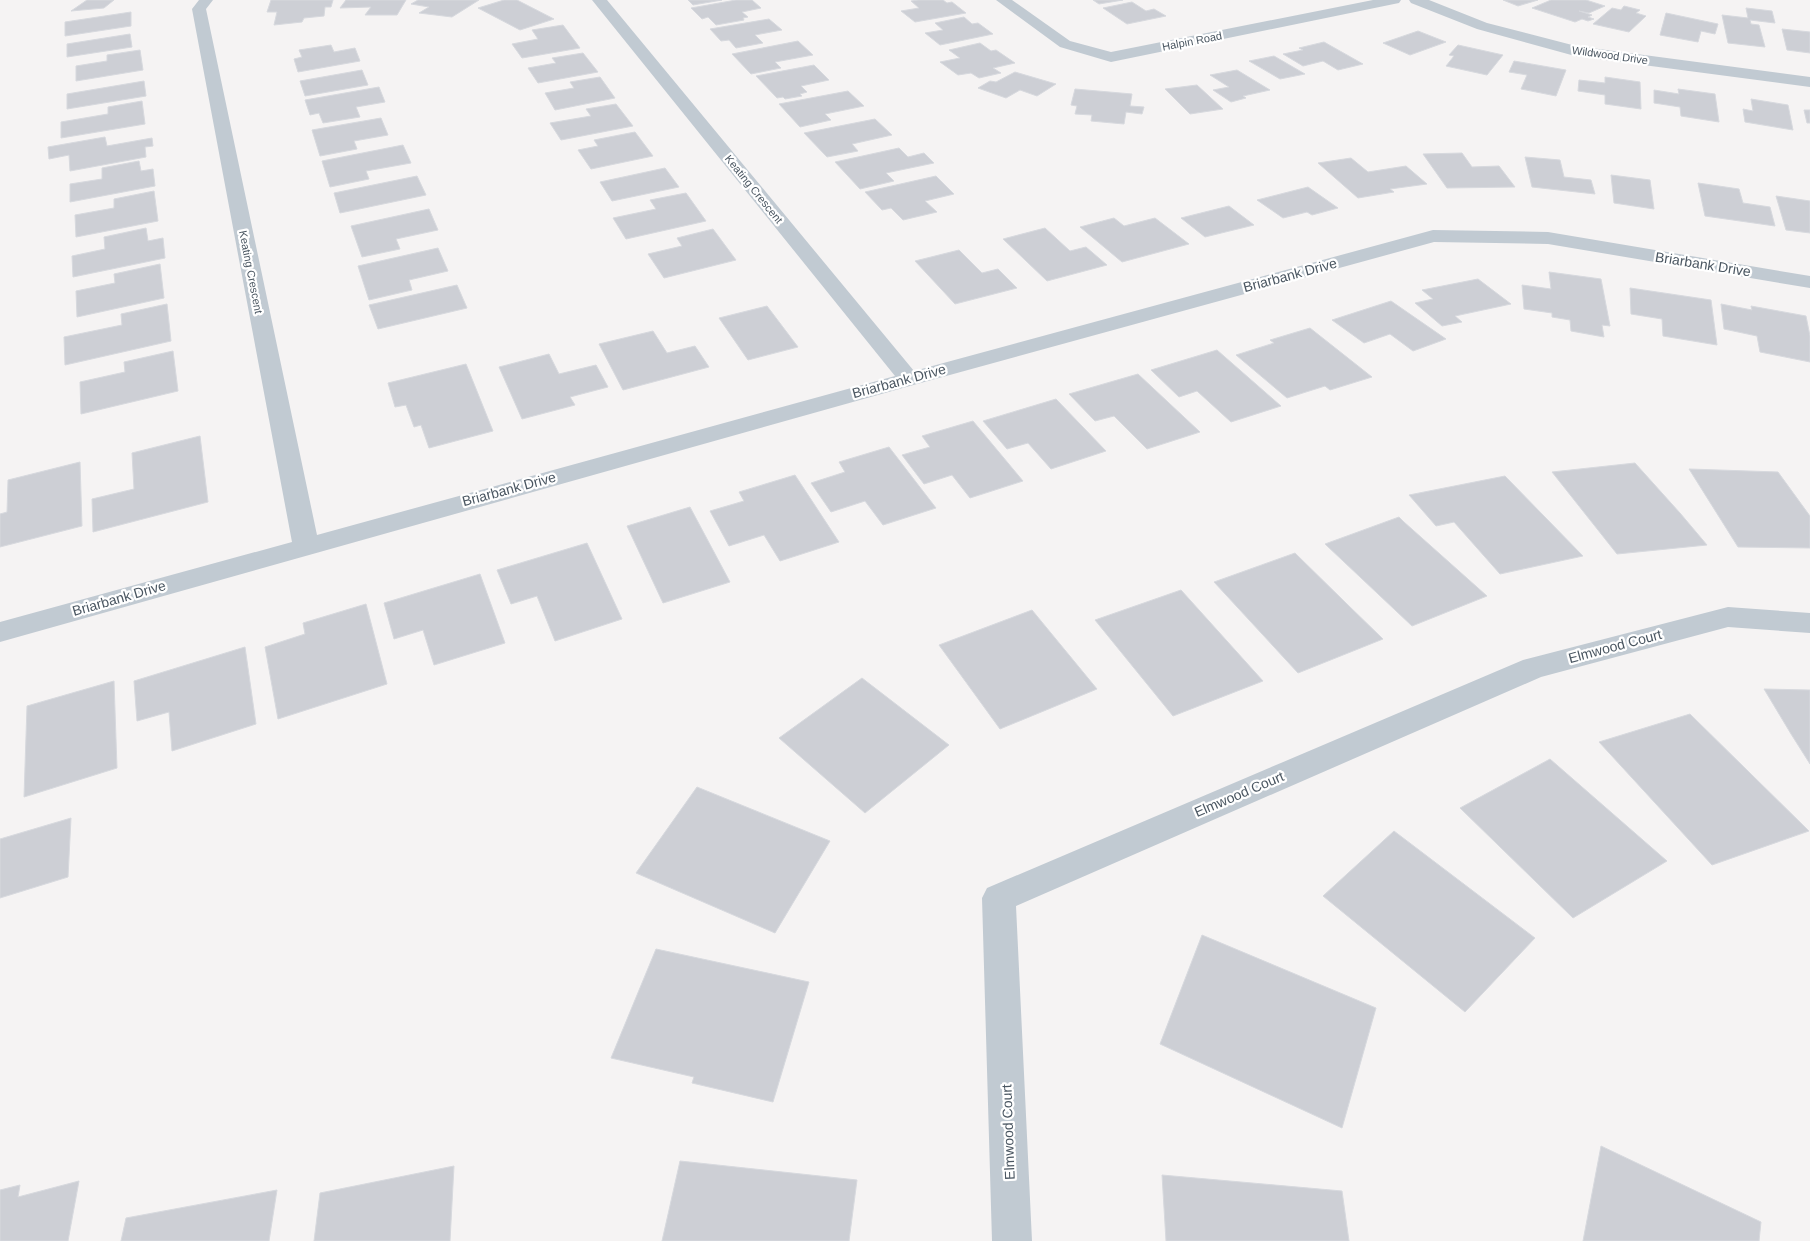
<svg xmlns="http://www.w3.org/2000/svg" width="1810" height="1241" font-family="Helvetica,sans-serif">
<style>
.building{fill:#cdcfd5;stroke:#d7d9de}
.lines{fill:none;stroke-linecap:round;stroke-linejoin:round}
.minor{fill:#c1cad2;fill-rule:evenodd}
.labels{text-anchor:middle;stroke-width:4.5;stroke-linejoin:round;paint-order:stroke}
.far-street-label{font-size:11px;fill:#4a5661;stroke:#fff}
.street-label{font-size:14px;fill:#4a5661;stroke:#fff}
</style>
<rect width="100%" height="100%" fill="#f5f3f3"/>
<g class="building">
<path d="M87,0H114L104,8L71,11Z"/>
<path d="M271,0H333L331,7H325L324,16L304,18L302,22L274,25L277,12H267Z"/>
<path d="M346,0H406L397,15H365L371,7L340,8Z"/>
<path d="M418,0H479L452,17L419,13L429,7L411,4Z"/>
<path d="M504,0H517L554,19L520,30L478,8Z"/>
<path d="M688,0H722L693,5Z"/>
<path d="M736,0H752L761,8L742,12L748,17L743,18L744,20L716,25L708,17L702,19L691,8Z"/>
<path d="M918,0H943L947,3L952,2L966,13L915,22L901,11L919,8L911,1Z"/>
<path d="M1093,0H1123L1099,4Z"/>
<path d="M1503,0H1538L1518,6Z"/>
<path d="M1551,0H1586L1605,6L1589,13L1579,11L1592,15L1588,17L1594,19L1588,21L1582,19L1575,22L1532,8Z"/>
<path d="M1132,2L1146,11L1154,9L1166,16L1127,24L1103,8Z"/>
<path d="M1624,6L1640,10L1636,13L1646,16L1629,32L1593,24L1612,8L1621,10Z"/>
<path d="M1746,8L1772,11L1775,23L1750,20L1751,24L1759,25L1765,47L1728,43L1722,15L1748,18Z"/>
<path d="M131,12V26L65,36V22Z"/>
<path d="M1666,13L1718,24L1715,34L1701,31L1698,42L1660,35Z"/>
<path d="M964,17L972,24L978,23L993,34L940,45L925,33L943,30L935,23Z"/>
<path d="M769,19L782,30L755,35L763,43L736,48L729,40L721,41L710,29Z"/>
<path d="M563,25L580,48L522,58L512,44L538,39L532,30Z"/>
<path d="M1782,29L1810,32V53L1787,50Z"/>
<path d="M1418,31L1446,42L1410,55L1383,43Z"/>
<path d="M130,34L132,47L67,57V44Z"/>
<path d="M798,41L813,55L775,62L781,68L751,74L732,54Z"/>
<path d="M1324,42L1363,64L1338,70L1323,61L1303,66L1283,54L1303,50L1299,48Z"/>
<path d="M980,43L991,51L996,50L1015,63L993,68L1001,73L979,78L971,73L958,75L940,62L960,58L949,50Z"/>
<path d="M331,45L334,52L355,48L360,61L298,72L294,59L302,57L299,50Z"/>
<path d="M1458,45L1503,55L1487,75L1446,66L1454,56L1449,55Z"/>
<path d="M140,50L143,70L76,81V66L107,61V55Z"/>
<path d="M583,53L598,72L538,83L528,68L556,63L552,58Z"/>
<path d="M1274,56L1305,74L1280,79L1249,61Z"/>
<path d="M1514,61L1566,70L1556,96L1521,89L1527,75L1509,72Z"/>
<path d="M814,65L829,80L801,86L807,92L800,94L802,96L785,99L783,97L777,98L756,76Z"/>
<path d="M362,70L368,85L305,96L300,81Z"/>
<path d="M1237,70L1270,90L1243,96L1246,98L1231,102L1213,90L1229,87L1210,75Z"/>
<path d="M1015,72L1056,84L1037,96L1020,90L1006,98L978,88L990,81L996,82Z"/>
<path d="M600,77L615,98L555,110L545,93L574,88L570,82Z"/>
<path d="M1605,77L1640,82L1641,109L1605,104V95L1578,91L1579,80L1605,83Z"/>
<path d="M144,81L146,96L67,109V94Z"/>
<path d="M1197,85L1223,109L1190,114L1165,89Z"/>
<path d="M379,87L385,102L356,107L360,117L323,123L319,113L310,115L305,100Z"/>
<path d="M1075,89L1132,94L1130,106L1144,107L1142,114L1126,112L1124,124L1091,121L1092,115L1075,114L1077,106L1071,105Z"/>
<path d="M1678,89L1715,94L1719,122L1681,116L1680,107L1654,103V90L1679,94Z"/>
<path d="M848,91L864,106L825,114L831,120L800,127L779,104Z"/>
<path d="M1751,99L1788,105L1793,130L1745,122L1743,109L1753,111Z"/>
<path d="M142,101L145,124L61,138V122L108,114V107Z"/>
<path d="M616,104L633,126L561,140L550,123L591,116L586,109Z"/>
<path d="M1804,110H1810V123H1807Z"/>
<path d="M381,118L388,135L354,141L357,149L320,156L312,130Z"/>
<path d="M875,119L892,135L852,144L858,151L827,157L804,133Z"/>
<path d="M635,132L653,156L591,169L578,150L598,146L594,140Z"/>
<path d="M105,137L107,146L152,138L153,146L145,147L146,157L70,171L69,155L49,159L48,147Z"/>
<path d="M403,145L411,163L366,171L369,179L330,187L322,161Z"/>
<path d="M899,148L908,157L924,153L934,163L886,173L894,181L860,189L835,162Z"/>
<path d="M1462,153L1472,167L1499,166L1515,187L1447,188L1423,154Z"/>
<path d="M1525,157L1560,160L1564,177L1591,180L1595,194L1532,187Z"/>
<path d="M1351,158L1368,172L1406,166L1427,184L1390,189L1394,192L1358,198L1318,163Z"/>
<path d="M139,161L141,171L153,169L155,186L70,202V184L102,179V168Z"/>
<path d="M665,168L679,187L612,201L600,182Z"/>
<path d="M1611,175L1650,180L1654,209L1614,203Z"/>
<path d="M417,176L426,195L340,213L334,193Z"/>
<path d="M936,176L954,194L925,201L937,212L903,220L891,208L882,210L865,192Z"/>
<path d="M1698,183L1739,189L1743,203L1770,207L1775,226L1705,216Z"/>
<path d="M1308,187L1338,208L1312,215L1307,212L1283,218L1257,200Z"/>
<path d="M154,191L158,221L76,237L75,215L114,208V199Z"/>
<path d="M686,193L706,221L626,239L613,218L656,209L650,200Z"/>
<path d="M1776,196L1810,201V233L1786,230Z"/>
<path d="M1229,206L1254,225L1205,237L1181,218Z"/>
<path d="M429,209L438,230L396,239L400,249L362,257L351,226Z"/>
<path d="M1114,218L1124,226L1155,218L1189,244L1122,262L1080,227Z"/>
<path d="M146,228L148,241L163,238L165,258L73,277L72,256L105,249L104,237Z"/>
<path d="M1045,228L1070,251L1086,247L1107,265L1047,281L1003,239Z"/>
<path d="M713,229L736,260L664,278L648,254L682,246L677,238Z"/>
<path d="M438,248L448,271L409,280L412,290L369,300L358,266Z"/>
<path d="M959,250L982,273L998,269L1017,288L955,304L915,261Z"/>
<path d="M160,264L164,298L77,317L76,291L115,283L114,274Z"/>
<path d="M1549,272L1601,279L1610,326L1602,325L1604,337L1571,331L1570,320L1552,317V313L1524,309L1522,285L1551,289Z"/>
<path d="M1478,279L1511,304L1455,316L1462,322L1442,326L1415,303L1433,299L1422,290Z"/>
<path d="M457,285L467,308L378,329L369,305Z"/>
<path d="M1630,288L1711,300L1717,345L1663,336L1662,319L1631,314Z"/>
<path d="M1391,301L1446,339L1413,351L1390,334L1364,343L1332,320Z"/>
<path d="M167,304L171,341L65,365L64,337L122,325L121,314Z"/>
<path d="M1721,304L1752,310L1751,306L1806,316L1810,336V362L1760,352L1757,336L1724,329Z"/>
<path d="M767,306L798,347L748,360L719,318Z"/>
<path d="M1310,328L1372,377L1330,390L1325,386L1287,398L1236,355L1274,343L1270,340Z"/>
<path d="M653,331L667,353L695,346L709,367L623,390L599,344Z"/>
<path d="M1217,350L1281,406L1231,422L1197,391L1179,397L1151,370Z"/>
<path d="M173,351L178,391L81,414L80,382L125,372L124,362Z"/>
<path d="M549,354L559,374L596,365L608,387L570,397L575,405L522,419L499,367Z"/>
<path d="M466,364L493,431L429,448L421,425L414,427L406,405L395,407L388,383Z"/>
<path d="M1138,374L1200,432L1147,449L1114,416L1095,421L1069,394Z"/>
<path d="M1056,399L1106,451L1051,469L1028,443L1007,449L983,421Z"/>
<path d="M973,421L1023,481L970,498L952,475L924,484L902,455L930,447L922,436Z"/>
<path d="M200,436L208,502L93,532L92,499L134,489L132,453Z"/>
<path d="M889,447L936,508L883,525L865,501L831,512L811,483L845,472L839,462Z"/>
<path d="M80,462L82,526L0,547V514L7,512L8,480Z"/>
<path d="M1635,463L1680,513L1707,545L1617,554L1552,472Z"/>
<path d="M1689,469L1778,472L1810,516V548L1738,547Z"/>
<path d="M795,475L839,542L780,561L764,535L729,546L710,511L744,501L739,492Z"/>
<path d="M1505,476L1583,556L1500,574L1454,522L1436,526L1409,495Z"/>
<path d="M690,507L730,582L663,603L627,526Z"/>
<path d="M1399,517L1404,522L1487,596L1412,626L1325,544Z"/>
<path d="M587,543L622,619L555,641L537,596L511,604L497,570Z"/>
<path d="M1295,553L1347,604L1383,639L1298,673L1214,582Z"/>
<path d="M480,574L505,643L434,665L423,630L394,639L384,603Z"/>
<path d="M1181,590L1263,681L1173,716L1095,620Z"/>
<path d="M366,604L387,684L278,719L265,647L305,634L303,623Z"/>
<path d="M1032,610L1097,689L1000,729L939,645Z"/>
<path d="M245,647L256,724L172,751L169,712L137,721L134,681Z"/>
<path d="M862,678L949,745L865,813L779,738Z"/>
<path d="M114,681L117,768L24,797L27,706Z"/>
<path d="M1764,689L1810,690V764L1791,734Z"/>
<path d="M1690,714L1809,831L1712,865L1599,742Z"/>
<path d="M1550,759L1667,861L1573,918L1460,808Z"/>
<path d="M697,787L830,841L775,933L636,873Z"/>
<path d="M71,818L68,877L0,898V839Z"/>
<path d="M1394,831L1535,938L1465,1012L1323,896Z"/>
<path d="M1202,935L1376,1008L1342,1128L1160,1044Z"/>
<path d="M656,949L809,982L773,1102L692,1083L694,1077L611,1058Z"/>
<path d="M1601,1146L1761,1222L1759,1241H1583Z"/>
<path d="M680,1161L857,1180L849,1241H662Z"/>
<path d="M454,1166L450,1241H314L320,1193Z"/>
<path d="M1162,1175L1342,1191L1349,1241H1166Z"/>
<path d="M79,1181L68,1241H0V1190L20,1185L18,1197Z"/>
<path d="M277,1190L269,1241H121L126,1218Z"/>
</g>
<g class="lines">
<g class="minor">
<path d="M199,0H213L206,9L317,535L895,376L592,0H607L914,371L1433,230L1548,232L1810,276V288L1548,244L1434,242L917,384L0,642V622L292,542L192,9Z"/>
<path d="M996,0H1012L1070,41L1111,52L1373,0H1401L1399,3L1394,4L1111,62L1060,47Z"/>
<path d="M1409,0H1429L1487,23L1576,46L1810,77V87L1575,56L1477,29L1411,3Z"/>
<path d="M1728,607L1810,613V633L1728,627L1541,677L1016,906L1032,1241H992L982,898L987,888L1523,660Z"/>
</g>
</g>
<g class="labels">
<g class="far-street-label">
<text transform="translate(1192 41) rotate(-11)" y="4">Halpin Road</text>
<text transform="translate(1610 55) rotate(8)" y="4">Wildwood Drive</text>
<text transform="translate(754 189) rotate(51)" y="4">Keating Crescent</text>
<text transform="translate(251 272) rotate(79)" y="4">Keating Crescent</text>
</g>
<g class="street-label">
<text transform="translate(1703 264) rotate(9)" y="5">Briarbank Drive</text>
<text transform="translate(1290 275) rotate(-15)" y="5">Briarbank Drive</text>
<text transform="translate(899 381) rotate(-15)" y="5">Briarbank Drive</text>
<text transform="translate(509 489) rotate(-15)" y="5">Briarbank Drive</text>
<text transform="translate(119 598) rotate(-16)" y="5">Briarbank Drive</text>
<text transform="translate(1615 646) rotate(-15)" y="5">Elmwood Court</text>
<text transform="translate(1239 794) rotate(-23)" y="5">Elmwood Court</text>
<text transform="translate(1008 1132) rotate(-92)" y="5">Elmwood Court</text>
</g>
</g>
</svg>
